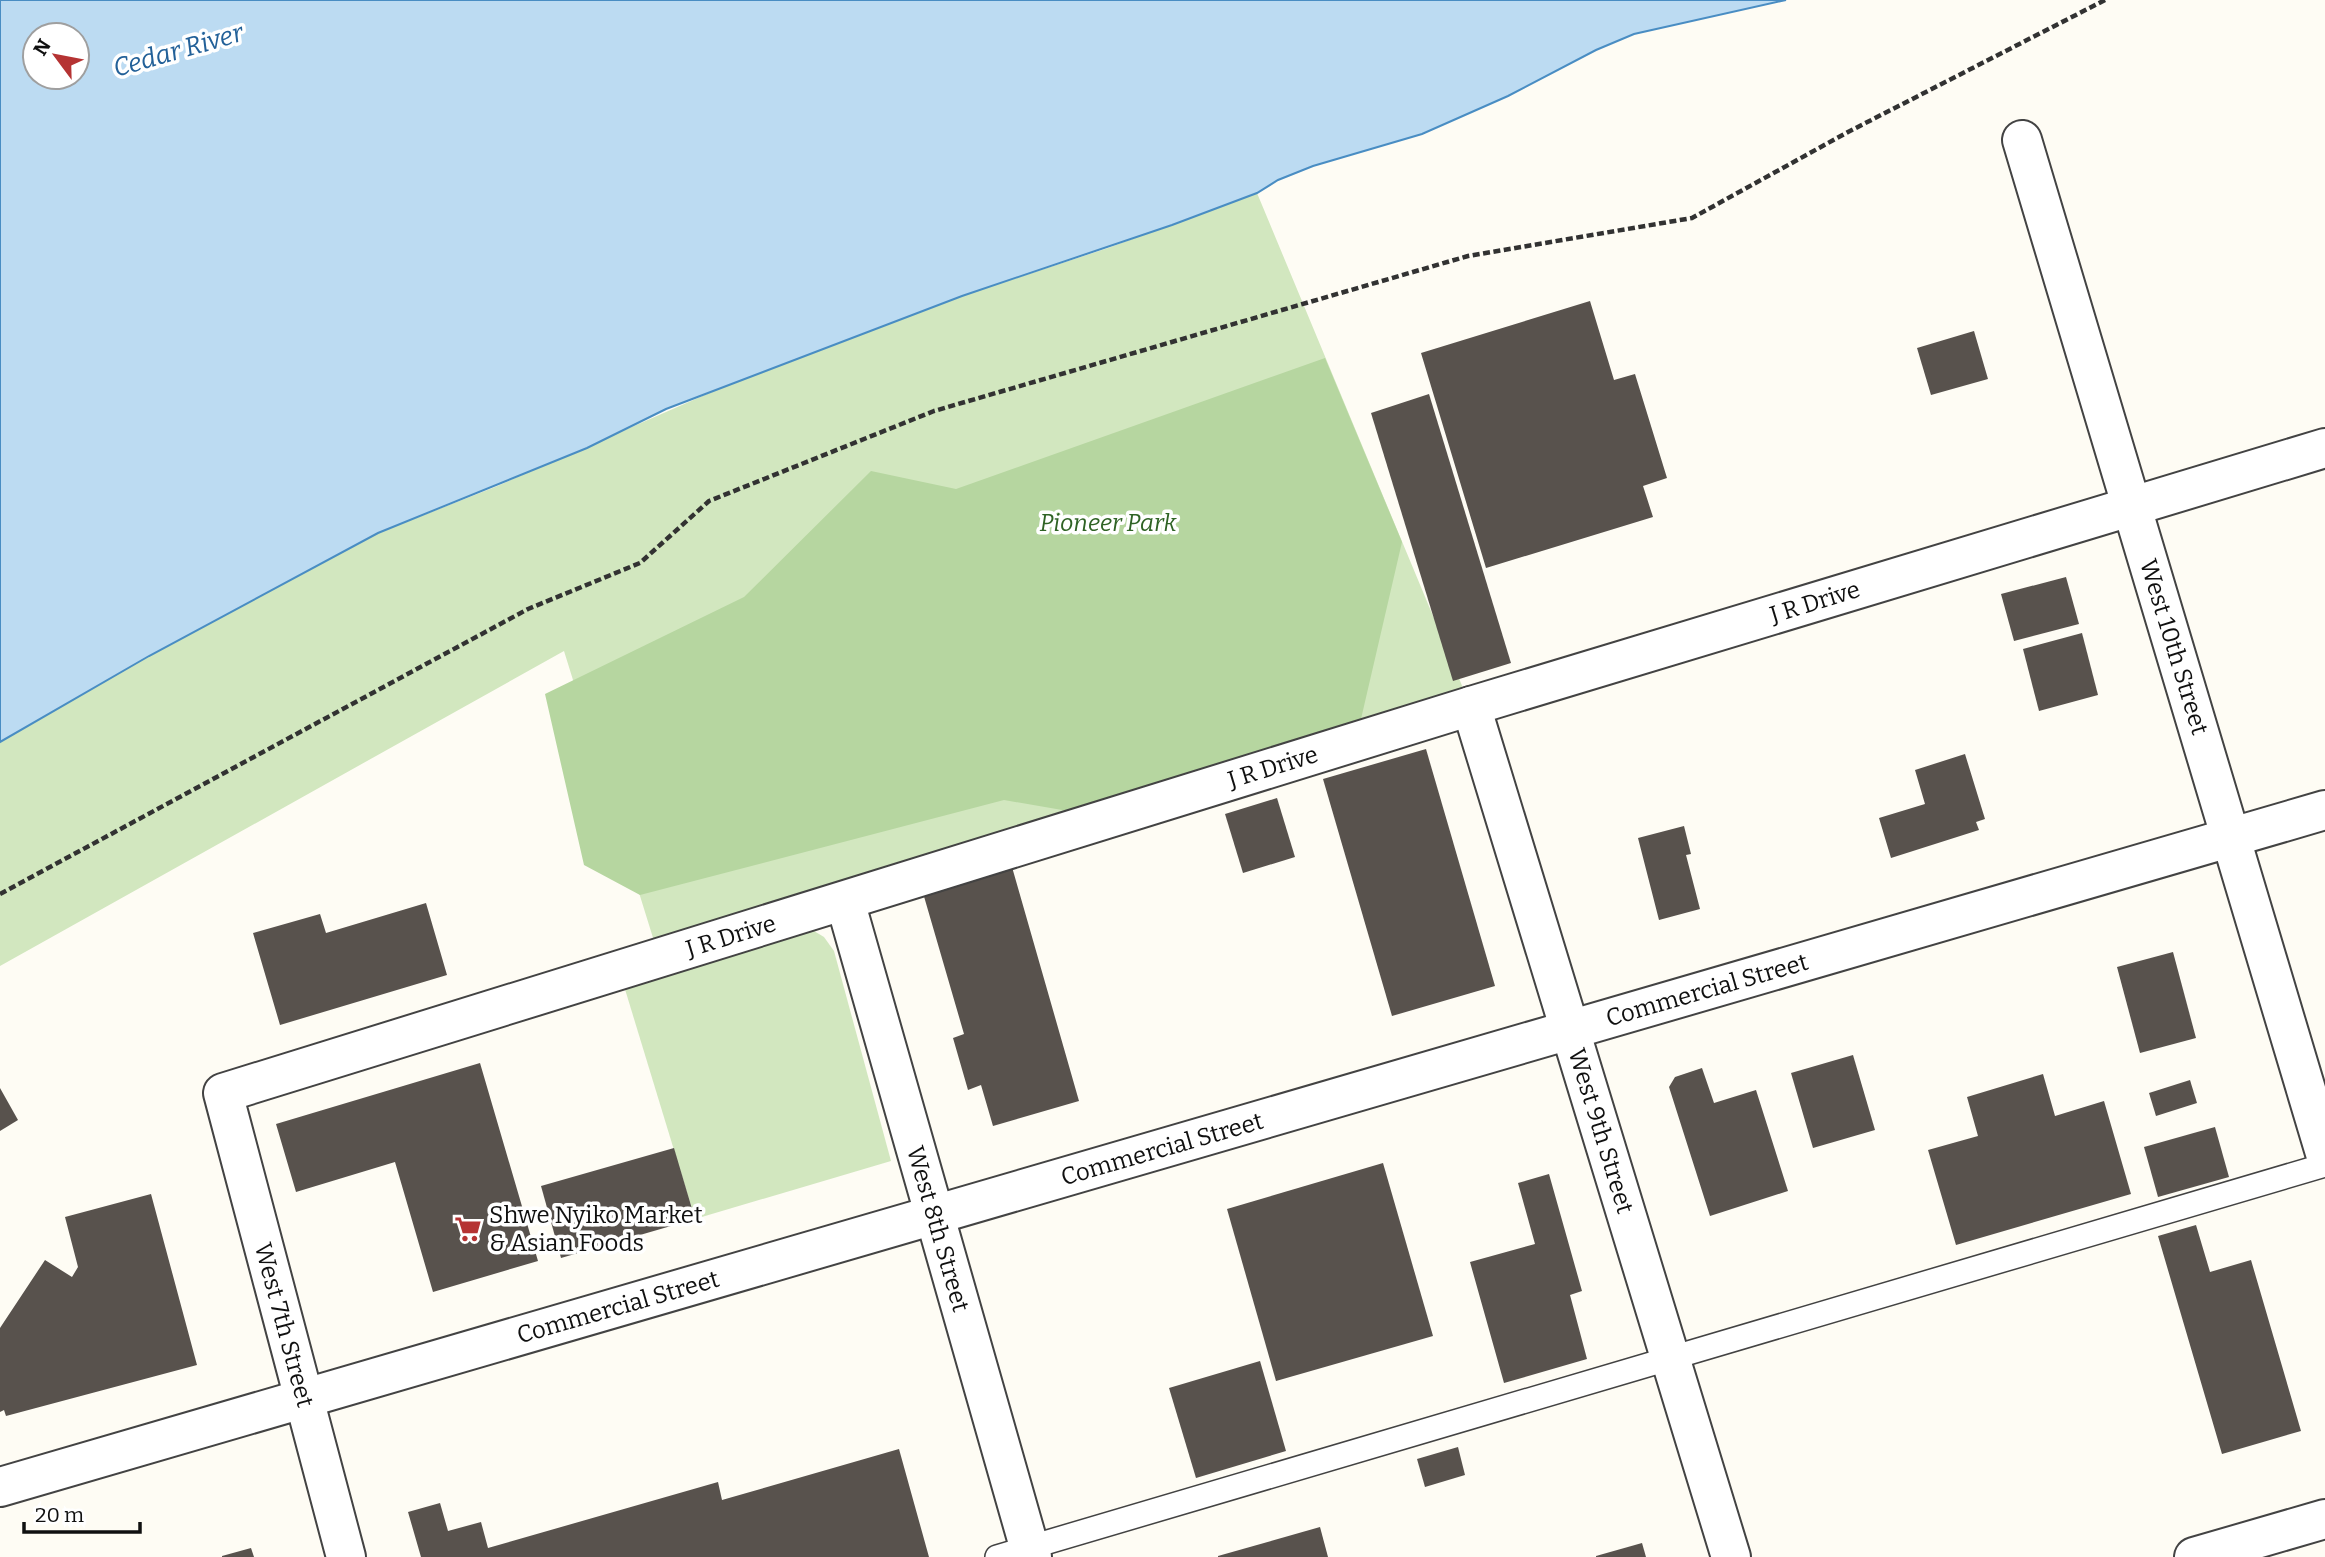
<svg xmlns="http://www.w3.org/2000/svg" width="2325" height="1557" font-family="Bitter,serif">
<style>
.green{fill:#d2e7bf}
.forest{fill:#b6d6a0}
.water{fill:#bcdbf2;stroke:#498dc3;stroke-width:2;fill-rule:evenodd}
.building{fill:#58524d}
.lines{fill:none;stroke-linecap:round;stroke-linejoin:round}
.service-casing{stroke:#434343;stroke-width:26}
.minor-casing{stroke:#434343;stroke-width:42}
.tertiary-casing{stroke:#434343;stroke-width:42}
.path{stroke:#323232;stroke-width:4.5;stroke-dasharray:7 3.5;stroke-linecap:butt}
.service{stroke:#fff;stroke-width:23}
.minor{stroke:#fff;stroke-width:38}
.tertiary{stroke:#fff;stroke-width:38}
.labels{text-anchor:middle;stroke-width:7;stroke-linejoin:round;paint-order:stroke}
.park-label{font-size:24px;font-style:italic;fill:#2f6325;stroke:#fff}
.street-label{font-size:24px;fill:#101010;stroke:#fff}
.poi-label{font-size:24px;fill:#101010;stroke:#fff;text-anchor:start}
.water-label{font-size:26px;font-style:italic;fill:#226098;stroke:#fff}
</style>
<rect width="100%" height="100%" fill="#fefcf4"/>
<g class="green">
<path d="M1257,193L1463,688L654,941L564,651L0,966V742L149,656L378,533L495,487L723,387L962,296L1108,248Z"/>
<path d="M809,928L824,937L834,951L891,1161L695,1219L624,986Z"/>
</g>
<path class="forest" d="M1325,358L1402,542L1361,719L1068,811L1004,800L640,895L584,865L545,694L744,597L871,471L956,489Z"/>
<path class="water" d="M0,0H1786L1634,34L1596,50L1508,96L1422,134L1313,166L1278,180L1257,193L1172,225L962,296L666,409L587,448L378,533L149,656L0,742ZM35,35H77V77H35Z"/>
<g class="building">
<path d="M1590,301L1614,380L1635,374L1667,478L1643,486L1653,517L1486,568L1421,353Z"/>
<path d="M1974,331L1988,379L1931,395L1917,348Z"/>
<path d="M1429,394L1511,663L1453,681L1371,413Z"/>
<path d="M2066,577L2079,624L2014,641L2001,594Z"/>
<path d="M2082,633L2098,695L2039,711L2023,649Z"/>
<path d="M1426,749L1495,986L1392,1016L1323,779Z"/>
<path d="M1965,754L1985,819L1976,822L1979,830L1891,858L1879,818L1925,804L1915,770Z"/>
<path d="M1277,798L1295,857L1243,873L1225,814Z"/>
<path d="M1684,826L1691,854L1686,855L1700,909L1659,920L1638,838Z"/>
<path d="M1012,867L1079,1101L993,1126L981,1085L968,1090L953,1038L964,1034L923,893Z"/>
<path d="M426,903L447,975L280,1025L253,933L320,914L326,933Z"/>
<path d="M2173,952L2196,1038L2140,1053L2117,967Z"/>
<path d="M1853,1055L1875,1130L1813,1148L1791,1073Z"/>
<path d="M480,1063L538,1261L433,1292L395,1162L296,1192L276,1124Z"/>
<path d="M1702,1068L1714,1103L1756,1090L1788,1191L1710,1216L1669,1087L1675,1077Z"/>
<path d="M2043,1074L2055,1116L2104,1101L2131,1194L1956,1245L1928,1150L1978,1136L1967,1097Z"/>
<path d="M2190,1080L2197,1103L2156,1116L2149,1093Z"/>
<path d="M0,1088L18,1120L0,1131Z"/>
<path d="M2215,1127L2229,1177L2158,1197L2144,1147Z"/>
<path d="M674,1148L695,1219L561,1258L541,1186Z"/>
<path d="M1383,1163L1433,1336L1276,1381L1227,1209Z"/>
<path d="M1549,1174L1582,1291L1570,1295L1587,1359L1504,1383L1470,1262L1535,1244L1518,1183Z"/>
<path d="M151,1194L197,1365L6,1416L4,1410L0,1412V1328L45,1260L72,1277L78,1267L65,1217Z"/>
<path d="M2196,1225L2210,1272L2251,1260L2301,1431L2222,1454L2158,1236Z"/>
<path d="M1260,1361L1286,1451L1196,1478L1169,1388Z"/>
<path d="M1458,1447L1465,1475L1425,1487L1417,1459Z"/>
<path d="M899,1449L929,1557H421L408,1512L440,1503L448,1531L481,1522L488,1548L718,1482L722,1500Z"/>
<path d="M1320,1527L1328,1557H1218V1556Z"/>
<path d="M1642,1543L1646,1557H1596V1556Z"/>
<path d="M251,1548L254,1557H222V1556Z"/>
</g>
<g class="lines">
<defs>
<path id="service" d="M997,1557L2325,1165"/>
<g id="minor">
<path d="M2022,140L2325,1153"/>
<path d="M1471,706L1731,1557"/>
<path d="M845,901L1032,1557"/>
<path d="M346,1557L223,1093L1471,706L2325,448"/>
</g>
<g id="tertiary">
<path d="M0,1487L2325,810"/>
<path d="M2194,1557L2325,1519"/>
</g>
</defs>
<use href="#service" class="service-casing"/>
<use href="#minor" class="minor-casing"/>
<use href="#tertiary" class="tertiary-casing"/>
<path class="path" d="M0,894L528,609L640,563L709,501L934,411L1468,256L1692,218L1848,132L2105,0"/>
<use href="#service" class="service"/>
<use href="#minor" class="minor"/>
<use href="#tertiary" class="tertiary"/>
</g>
<defs>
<symbol id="supermarket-bare" viewBox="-9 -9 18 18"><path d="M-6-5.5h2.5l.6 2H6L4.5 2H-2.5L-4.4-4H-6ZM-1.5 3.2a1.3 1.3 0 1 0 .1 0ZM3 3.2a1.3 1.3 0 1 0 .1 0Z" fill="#b53333" stroke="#fff" stroke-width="2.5" paint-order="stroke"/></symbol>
</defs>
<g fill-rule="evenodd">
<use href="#supermarket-bare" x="449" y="1210" width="38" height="38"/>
</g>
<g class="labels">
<g class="park-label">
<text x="1108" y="531">Pioneer Park</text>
</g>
<g class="street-label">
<text transform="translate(1815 602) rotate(-17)" y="8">J R Drive</text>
<text transform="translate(2174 647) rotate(73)" y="8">West 10th Street</text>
<text transform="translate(1273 767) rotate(-17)" y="8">J R Drive</text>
<text transform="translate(731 936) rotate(-17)" y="8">J R Drive</text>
<text transform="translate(1707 990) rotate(-16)" y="8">Commercial Street</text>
<text transform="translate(1601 1131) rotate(73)" y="8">West 9th Street</text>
<text transform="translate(1162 1149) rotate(-16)" y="8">Commercial Street</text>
<text transform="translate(938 1229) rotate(74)" y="8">West 8th Street</text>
<text transform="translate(618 1307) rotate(-16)" y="8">Commercial Street</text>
<text transform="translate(284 1325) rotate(75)" y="8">West 7th Street</text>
</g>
<g class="poi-label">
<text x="489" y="1223">Shwe Nyiko Market<tspan x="489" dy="28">&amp; Asian Foods</tspan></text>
</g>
<g class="water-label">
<text transform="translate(178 50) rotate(-16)" y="9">Cedar River</text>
</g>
</g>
<g transform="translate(56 56) rotate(302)"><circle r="33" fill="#ffffff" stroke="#9f9f9f" stroke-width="2"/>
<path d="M0-5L12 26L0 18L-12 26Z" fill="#b53333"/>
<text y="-10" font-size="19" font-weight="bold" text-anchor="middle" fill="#101010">N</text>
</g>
<path d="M24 1522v10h116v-10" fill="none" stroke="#101010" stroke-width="3.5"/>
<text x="35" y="1522" font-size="21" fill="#101010" stroke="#ffffff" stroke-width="5" paint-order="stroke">20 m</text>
</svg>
